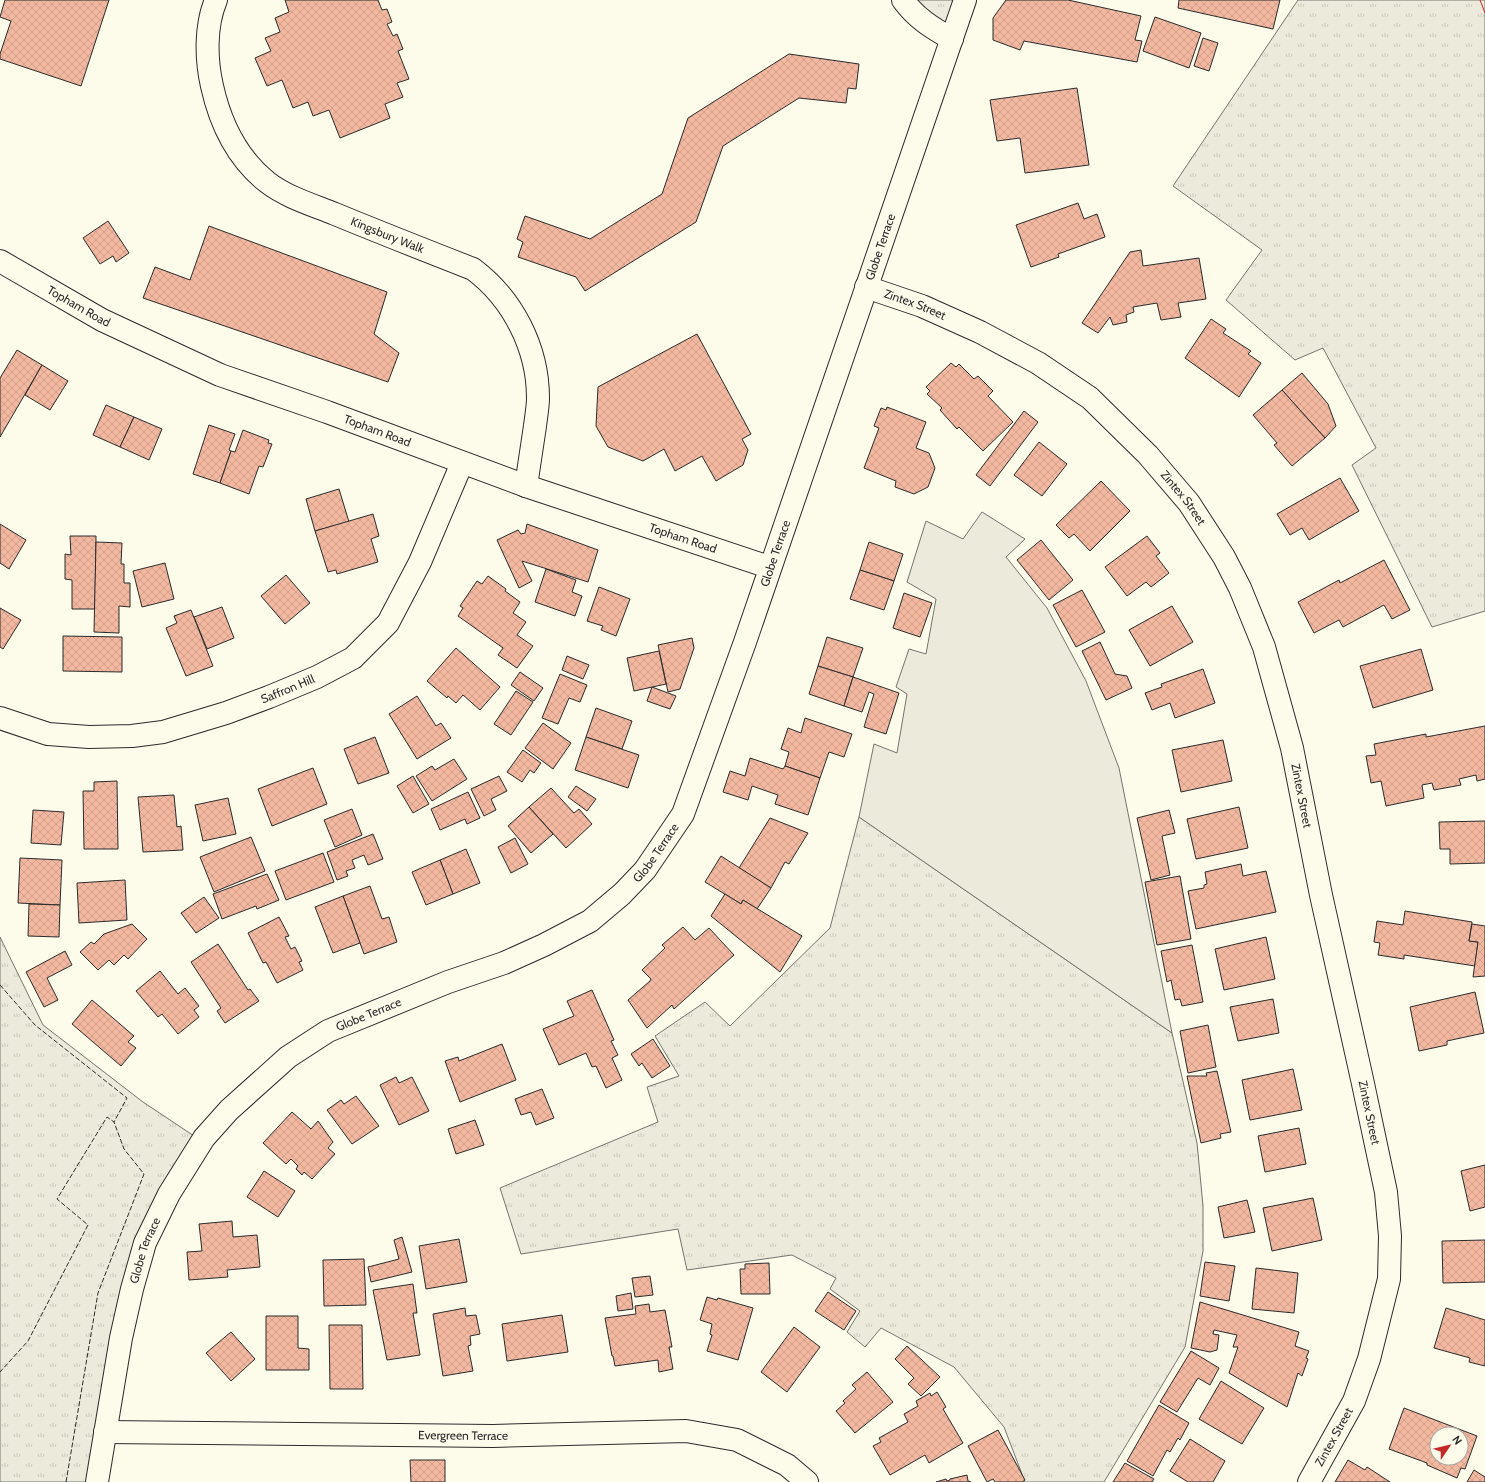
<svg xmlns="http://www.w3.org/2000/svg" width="1485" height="1482" font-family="Cabin,sans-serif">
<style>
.grass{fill:url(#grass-tufts);stroke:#74746e}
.garden{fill:#ecebdb;stroke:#74746e}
.building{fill:url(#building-cross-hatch);stroke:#2b2b2b;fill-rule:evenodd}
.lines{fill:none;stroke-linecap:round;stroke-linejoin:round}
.minor-casing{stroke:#2b2b2b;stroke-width:24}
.minor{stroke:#fdfbea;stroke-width:22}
.fence{stroke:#2b2b2b;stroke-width:1;stroke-dasharray:5 2;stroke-linecap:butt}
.power{stroke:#c62828;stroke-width:1;stroke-dasharray:14 3 2 3;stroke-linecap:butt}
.labels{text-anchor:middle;stroke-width:3;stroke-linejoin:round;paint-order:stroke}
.street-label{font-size:12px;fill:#2b2b2b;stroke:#fdfbea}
</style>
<defs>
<pattern id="grass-tufts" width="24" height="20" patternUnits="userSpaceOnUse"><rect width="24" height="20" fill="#ecebdb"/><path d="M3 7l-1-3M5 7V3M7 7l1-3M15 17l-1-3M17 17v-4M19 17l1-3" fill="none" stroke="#cbcabc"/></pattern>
<pattern id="building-cross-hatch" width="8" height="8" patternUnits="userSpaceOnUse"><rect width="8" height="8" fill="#f2b8a0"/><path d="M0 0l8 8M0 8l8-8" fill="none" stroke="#d09e8a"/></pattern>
</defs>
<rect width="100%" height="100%" fill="#fdfbea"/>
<g class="grass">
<path d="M898,0H967L953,40Z"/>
<path d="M1298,0H1485V611L1432,627L1352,465L1376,448L1323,348L1295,360L1226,300L1262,250L1173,186Z"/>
<path d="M859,817L1172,1033L1197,1143L1203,1206V1251L1185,1347L1104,1482H1025L1004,1427L954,1367L881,1328L865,1347L847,1332L860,1311L830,1289L836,1278L792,1255L687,1270L678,1229L521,1254L500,1188L658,1122L647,1087L679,1076L655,1036L705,1002L730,1026L830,928Z"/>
<path d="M0,937L43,1025L143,1102L203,1142L145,1245L98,1482H0Z"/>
</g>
<path class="garden" d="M982,512L1025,539L1006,557L1047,608L1086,681L1119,768L1172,1033L859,817L874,744L897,753L907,694L896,687L909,649L926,654L936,599L907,582L926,521L963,539Z"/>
<g class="building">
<path d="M5,0H109L81,86L0,59V54L11,21L0,17Z"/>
<path d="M285,0H378L382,10L387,9L392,22L387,24L393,36L397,34L403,49L398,51L409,79L397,83L403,97L385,104L390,118L340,138L329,110L313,116L308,102L293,108L282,80L267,86L255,58L271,51L265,38L280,32L275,18L289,12Z"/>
<path d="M1006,0H1068L1141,16L1135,40L1142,41L1137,62L1024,41L1020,50L993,40V18Z"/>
<path d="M1179,0H1280L1273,29L1178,8Z"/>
<path d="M1155,17L1201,33L1189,68L1143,51Z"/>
<path d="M1203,38L1218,43L1209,71L1194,66Z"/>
<path d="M789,54L859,64L856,89L848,88L846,103L799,98L723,146L696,222L585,291L576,277L518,257L523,242L517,239L525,216L590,239L662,194L688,118Z"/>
<path d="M1077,88L1089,165L1025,173L1020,138L997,141L990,100Z"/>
<path d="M1078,203L1084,219L1097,214L1105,237L1058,254L1059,257L1031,267L1016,225Z"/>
<path d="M108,221L129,253L116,262L113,256L100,264L83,238Z"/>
<path d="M209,226L387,292L374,334L399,353L388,382L143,298L155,267L190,280Z"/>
<path d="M1141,250L1143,266L1199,258L1206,299L1178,303L1181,317L1161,320L1157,303L1133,307L1134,312L1126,315L1127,322L1113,325L1110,317L1098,333L1082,323L1130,252Z"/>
<path d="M1211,319L1226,329L1223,333L1251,351L1248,354L1261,363L1239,397L1185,358Z"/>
<path d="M697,334L751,434L742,439L748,450L743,465L716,481L702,456L675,471L664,449L643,461L608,447L596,426L598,387Z"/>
<path d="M17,350L42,365L0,437V378Z"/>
<path d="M951,363L956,367L959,364L974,379L978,376L993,391L988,396L1013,422L983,451L959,427L957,429L940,410L942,408L927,394L930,391L926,387Z"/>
<path d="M42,365L68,381L50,410L25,395Z"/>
<path d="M1302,373L1328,404L1336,426L1325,438L1282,390Z"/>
<path d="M1282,390L1325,438L1292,466L1274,445L1277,443L1253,415Z"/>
<path d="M106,405L134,417L120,447L93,435Z"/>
<path d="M887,407L926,422L916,448L929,453L935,468L928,487L914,494L895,487L896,481L864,468L879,428L874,426L881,408L886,410Z"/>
<path d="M1024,411L1038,422L990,486L976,475Z"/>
<path d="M134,417L162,429L149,460L120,447Z"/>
<path d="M209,425L235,434L229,450L231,451L220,483L193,474Z"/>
<path d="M243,430L269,440L268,443L272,444L263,467L259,466L249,494L220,483L231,451L235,452Z"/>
<path d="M1039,442L1067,464L1042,496L1014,475Z"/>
<path d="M1340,478L1359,511L1309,540L1302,528L1290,535L1277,514Z"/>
<path d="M1101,481L1130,511L1090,551L1074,534L1069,538L1056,525Z"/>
<path d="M339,489L349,522L315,531L306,499Z"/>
<path d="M373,514L379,536L371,539L378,562L337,574L336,570L328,572L315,531Z"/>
<path d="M0,524L26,540L9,569L0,563Z"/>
<path d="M527,524L598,550L588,582L522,561L532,581L519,588L497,540L518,530L521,534L525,533Z"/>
<path d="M70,536H96L95,609H72V580L65,579V554L71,555Z"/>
<path d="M1147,536L1160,553L1156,556L1169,573L1151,587L1146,582L1127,596L1105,567Z"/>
<path d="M1041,540L1073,580L1049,600L1017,560Z"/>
<path d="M96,542L122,543L121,564H124V583H130V607L119,606V633L94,632Z"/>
<path d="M869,542L903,554L894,581L860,570Z"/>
<path d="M1384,560L1410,610L1392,619L1384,605L1343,627L1339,620L1314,633L1298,602L1339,580L1340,583Z"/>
<path d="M165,563L174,599L142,607L133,571Z"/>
<path d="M546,569L576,580L572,592L582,596L575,616L535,602Z"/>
<path d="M860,570L894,581L884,610L850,599Z"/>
<path d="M286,575L310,603L285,624L261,596Z"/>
<path d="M488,576L506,589L505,591L520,602L513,613L526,622L517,635L533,646L517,668L498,655L503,648L458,616L463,608L460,606L477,581L482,584Z"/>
<path d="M599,587L630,599L616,636L601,630L603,626L587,621Z"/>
<path d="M1082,590L1105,632L1076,647L1053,605Z"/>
<path d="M904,593L932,603L920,637L893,628Z"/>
<path d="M1172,606L1193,642L1150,666L1129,630Z"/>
<path d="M222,607L234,638L207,649L194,617Z"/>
<path d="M0,608L21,620L3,649L0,647Z"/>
<path d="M191,610L213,666L186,676L166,628L177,623L174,616Z"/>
<path d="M63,636L122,637V672L63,671Z"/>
<path d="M827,637L863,648L853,677L818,666Z"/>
<path d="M692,638L694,648L680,689L668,692L658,645Z"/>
<path d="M1100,642L1115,674L1127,676L1132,688L1106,700L1082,651Z"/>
<path d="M456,648L500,687L480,710L463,695L456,703L448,696L447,698L427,681Z"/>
<path d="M1421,649L1433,690L1373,708L1360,666Z"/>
<path d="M659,651L666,684L634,691L627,658Z"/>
<path d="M567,656L589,665L583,679L562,670Z"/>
<path d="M818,666L853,677L844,706L809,694Z"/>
<path d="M1203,669L1215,703L1175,718L1170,703L1152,710L1145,693L1162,687L1161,684Z"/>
<path d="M520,672L543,688L534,701L511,685Z"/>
<path d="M560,674L587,685L580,702L569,698L558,724L542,718Z"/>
<path d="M853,677L899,693L886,734L864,727L874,694L869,692L862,712L844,706Z"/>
<path d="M652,687L676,696L670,709L647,701Z"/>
<path d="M516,691L533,702L511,735L494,724Z"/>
<path d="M417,696L436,726L441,723L451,738L417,759L389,714Z"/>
<path d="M596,708L632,721L622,749L586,737Z"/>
<path d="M805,718L852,734L844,757L829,752L820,778L785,766L789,752L781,749L788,728L801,733Z"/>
<path d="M543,723L571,743L553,769L525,748Z"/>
<path d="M1485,726V779L1477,781L1476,775L1459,779L1461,785L1434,790L1432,783L1422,785L1424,798L1386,806L1381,781L1371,783L1366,756L1376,755L1374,744L1426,734V737Z"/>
<path d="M375,737L389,773L358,784L344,749Z"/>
<path d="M586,737L639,755L628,788L575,770Z"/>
<path d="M1223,740L1232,781L1181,792L1172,750Z"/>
<path d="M523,750L541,763L534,773L530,770L522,782L507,772Z"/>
<path d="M750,758L783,769L785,766L820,778L808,815L775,804L778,795L752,786L748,800L723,792L730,771L745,776Z"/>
<path d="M454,759L467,779L432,801L416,776L432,766L435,770Z"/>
<path d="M313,768L327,804L272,826L258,789Z"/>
<path d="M413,776L429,804L413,813L397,786Z"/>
<path d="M499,776L507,791L491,799L496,810L484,816L471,789Z"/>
<path d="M117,781L118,849H84L83,791H94V782Z"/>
<path d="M576,786L596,799L587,811L568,797Z"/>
<path d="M551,788L574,813L579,809L592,824L566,848L529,807Z"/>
<path d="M468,792L480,818L467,824L465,819L440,830L431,809Z"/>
<path d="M174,795L177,827L181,826L183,850L143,852L138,797Z"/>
<path d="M228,798L236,834L203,841L195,805Z"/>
<path d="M529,807L553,834L531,853L508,826Z"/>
<path d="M1239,807L1248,848L1196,859L1187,819Z"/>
<path d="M352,809L362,835L335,847L324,820Z"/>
<path d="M33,810L64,812L61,845L31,843Z"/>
<path d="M1169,810L1175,833L1162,836L1170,875L1151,880L1137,818Z"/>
<path d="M770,818L808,833L789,864L785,862L771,888L739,868Z"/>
<path d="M1485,821V863L1450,864V849H1440L1439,822Z"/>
<path d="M373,834L383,859L368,865L364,855L352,860L355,868L346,871L348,876L337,880L327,852Z"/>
<path d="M251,837L265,871L214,892L200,857Z"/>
<path d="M515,838L528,864L511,873L498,847Z"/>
<path d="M466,849L480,883L453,894L440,860Z"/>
<path d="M323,853L334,882L286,900L275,871Z"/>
<path d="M721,856L771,888L757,909L743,900L741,904L705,882Z"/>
<path d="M20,858L62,860L60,905L18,903Z"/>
<path d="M440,860L453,894L426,905L412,872Z"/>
<path d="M1241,864L1243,876L1266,871L1276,912L1196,929L1188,891L1204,888V885L1207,884L1205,872Z"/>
<path d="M267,874L279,900L257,909L256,906L222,919L213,894Z"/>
<path d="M1180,876L1191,939L1157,945L1145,882Z"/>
<path d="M125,880L127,920L79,923L77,883Z"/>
<path d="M370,886L382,919L389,917L397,942L364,954L343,896Z"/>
<path d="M725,894L741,904L743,900L802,936L780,972L711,916Z"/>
<path d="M343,896L360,943L333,953L315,907Z"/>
<path d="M204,897L219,918L196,933L181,913Z"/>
<path d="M29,904L60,905L59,937L28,936Z"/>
<path d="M1405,911L1472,922L1469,941L1478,942L1475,966L1404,955V959L1378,955L1380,943L1374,942L1377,921L1403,925Z"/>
<path d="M279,917L289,936L285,937L291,949L295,947L302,961L299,962L303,970L277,983L266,962L263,963L248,933Z"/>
<path d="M132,924L147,939L128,959L124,955L114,965L109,960L98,970L80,952L91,942L94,944L104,934Z"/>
<path d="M1472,924L1485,926V976L1473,977L1478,942L1469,941Z"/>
<path d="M683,927L695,940L709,928L734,955L674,1009L672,1005L647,1028L628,1000L650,981L651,979L642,970L665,948L662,945Z"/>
<path d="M1266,937L1275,979L1224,990L1215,949Z"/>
<path d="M218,944L248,990L250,989L259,1001L225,1023L217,1011L221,1008L191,962Z"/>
<path d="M1192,945L1203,1002L1182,1006L1180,999L1175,1000L1171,980L1167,982L1161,951Z"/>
<path d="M65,951L72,965L47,978L58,1000L44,1007L26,972Z"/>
<path d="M160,971L178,994L185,988L199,1006L194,1010L199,1017L178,1034L162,1014L158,1017L136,991Z"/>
<path d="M592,990L614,1040L611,1041L618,1055L612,1058L622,1080L606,1088L596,1066L592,1067L586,1053L559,1065L543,1029L574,1016L567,1001Z"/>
<path d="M1475,992L1484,1033L1447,1041V1045L1419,1051L1410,1007Z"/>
<path d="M1273,999L1279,1033L1238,1041L1230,1007Z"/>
<path d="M92,1000L134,1036L128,1042L136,1048L121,1066L72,1024Z"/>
<path d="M1208,1025L1216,1067L1188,1073L1180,1031Z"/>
<path d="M653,1039L670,1066L652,1078L642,1063L639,1066L631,1054Z"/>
<path d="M502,1044L516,1080L460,1102L445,1061L458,1057L459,1061Z"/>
<path d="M1293,1069L1302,1110L1250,1120L1242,1080Z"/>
<path d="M1217,1071L1231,1132L1220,1134L1221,1138L1201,1143L1187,1076H1207L1206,1073Z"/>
<path d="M396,1077L399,1083L412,1077L429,1111L399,1125L380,1085Z"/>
<path d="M542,1089L554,1118L536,1125L531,1112L521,1115L515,1099Z"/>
<path d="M356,1096L379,1126L352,1144L327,1110L341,1100L344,1104Z"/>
<path d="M292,1112L311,1129L318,1121L333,1142L328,1148L335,1154L312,1179L304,1172L302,1175L296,1169L298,1166L291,1159L286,1164L263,1143Z"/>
<path d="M475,1120L484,1145L456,1154L448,1129Z"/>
<path d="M1299,1128L1306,1164L1265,1172L1258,1136Z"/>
<path d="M1485,1165V1207L1470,1211L1461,1171Z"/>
<path d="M264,1171L295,1191L278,1217L247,1197Z"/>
<path d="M1313,1198L1322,1240L1272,1251L1263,1208Z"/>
<path d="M1247,1200L1255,1232L1224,1238L1218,1207Z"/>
<path d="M232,1221L233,1237L257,1235L260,1267L227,1270L228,1277L189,1280L187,1252L202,1251L199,1224Z"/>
<path d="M402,1237L412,1272L371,1282L368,1267L399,1259L394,1240Z"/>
<path d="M459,1239L467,1282L426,1289L419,1246Z"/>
<path d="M1485,1240V1282L1443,1283L1442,1241Z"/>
<path d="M364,1259L366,1305L324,1306L323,1260Z"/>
<path d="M1205,1262L1235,1266L1229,1301L1200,1296Z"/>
<path d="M769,1263L770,1294H741L740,1269H745V1264Z"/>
<path d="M1256,1268L1298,1273L1294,1313L1252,1309Z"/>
<path d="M650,1276L653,1295L635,1297L632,1278Z"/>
<path d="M413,1284L417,1313H413L420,1355L387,1360L373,1290Z"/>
<path d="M828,1292L856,1311L844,1330L815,1311Z"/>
<path d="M631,1293L633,1309L618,1311L616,1296Z"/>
<path d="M707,1297L717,1300L718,1298L753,1308L738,1360L707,1351L712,1335L710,1334L712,1324L700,1320Z"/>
<path d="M1200,1302L1299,1332L1295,1346L1309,1351L1306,1358L1308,1359L1302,1376L1298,1373L1287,1407L1229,1373L1238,1347H1233L1237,1335L1214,1330L1213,1334L1219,1335L1217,1350L1210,1352L1191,1348Z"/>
<path d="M649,1304L650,1312L665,1310L672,1347H669L673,1369L659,1372L658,1360L615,1366L613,1356H612L605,1318L636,1314L635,1306Z"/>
<path d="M465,1308L466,1316L476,1315L480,1334L470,1336L471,1345L468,1346L473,1371L443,1376L433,1314Z"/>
<path d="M1446,1308L1485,1320V1366L1469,1362L1470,1358L1434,1348Z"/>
<path d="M562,1315L568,1352L507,1361L502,1324Z"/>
<path d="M266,1316H298V1348L309,1349V1370H266Z"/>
<path d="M329,1325H362L363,1389H330Z"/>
<path d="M794,1327L820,1347L787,1392L761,1372Z"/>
<path d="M231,1332L255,1359L231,1381L206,1353Z"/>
<path d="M907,1346L940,1377L921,1396L908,1384L914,1378L895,1359Z"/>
<path d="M1191,1351L1219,1368L1210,1385L1198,1378L1177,1412L1160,1402Z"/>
<path d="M867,1372L893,1402L855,1433L836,1411L845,1403L843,1401L856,1389L852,1385Z"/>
<path d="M1221,1381L1264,1408L1242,1444L1199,1419Z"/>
<path d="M937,1392L946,1407L943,1409L963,1443L929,1463L925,1455L890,1475L873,1446L881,1442L879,1438L908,1422L904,1414L918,1406L916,1401L930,1393L931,1396Z"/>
<path d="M1159,1405L1189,1423L1180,1440L1178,1438L1170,1452L1167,1450L1153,1476L1127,1461Z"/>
<path d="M1404,1408L1477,1436L1465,1469L1461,1468L1457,1478L1427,1465V1463L1389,1449ZM1437,1434H1461V1458H1437Z"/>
<path d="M998,1430L1025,1480L1022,1482H995L993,1479L987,1482L968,1446Z"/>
<path d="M1190,1439L1225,1461L1213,1482H1188L1170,1471Z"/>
<path d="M410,1460H445V1482H411Z"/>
<path d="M1348,1460L1365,1470L1367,1467L1390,1482H1335Z"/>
<path d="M1125,1463L1154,1479L1152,1482H1113Z"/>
<path d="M1474,1470L1485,1477V1482H1467Z"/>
<path d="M967,1475L968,1481L971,1482H936L946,1479L947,1481L950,1480V1479Z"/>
</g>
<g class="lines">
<defs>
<g id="minor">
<path id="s1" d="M216,0C205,26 206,60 212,86C220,122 237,158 267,182C286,197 313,205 335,214C381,233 427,251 473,269C513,299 538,348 538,398C538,407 536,417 535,426C532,446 529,466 526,486"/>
<path d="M903,0C916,18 932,28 952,39"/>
<path id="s2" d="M0,261L102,320L220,375L327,412L526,486L769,567"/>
<path id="s3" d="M866,287L922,306L980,332L1038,363L1090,398L1148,455L1189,503L1224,557L1240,588L1264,647L1292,748L1321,895L1362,1079L1386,1192L1390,1236L1389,1279L1369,1359L1354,1401L1309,1482"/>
<path id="s4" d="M0,718L48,734L89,737L132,736L163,732L226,713L269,697L317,677L353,658L388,623L420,562L462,463"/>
<path id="s5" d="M105,1432L493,1436L686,1431L737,1440L787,1465L807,1482"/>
<path id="s6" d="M97,1482L121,1338L132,1289L145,1243L169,1194L204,1138L229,1110L288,1057L328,1031L448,982L504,963L544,945L590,921L622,894L645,870L683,814L745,642L965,0"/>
</g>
</defs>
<use href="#minor" class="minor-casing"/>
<use href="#minor" class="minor"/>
<g class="fence">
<path d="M0,985L35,1025L127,1098L114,1122L107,1117L57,1199L88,1225L28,1341L0,1372"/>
<path d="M66,1482L98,1293L144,1174L124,1149L114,1122"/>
</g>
<path class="power" d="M1480,0L1485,13"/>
</g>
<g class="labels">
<g class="street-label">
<text dy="4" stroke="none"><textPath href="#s1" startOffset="332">Kingsbury Walk</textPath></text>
<text dy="4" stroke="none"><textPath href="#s6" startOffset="1557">Globe Terrace</textPath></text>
<text dy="4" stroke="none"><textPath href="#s3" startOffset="52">Zintex Street</textPath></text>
<text dy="4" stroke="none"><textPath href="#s2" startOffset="91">Topham Road</textPath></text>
<text dy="4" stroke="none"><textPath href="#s2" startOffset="415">Topham Road</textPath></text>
<text dy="4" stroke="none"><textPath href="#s3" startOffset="388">Zintex Street</textPath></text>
<text dy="4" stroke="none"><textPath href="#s2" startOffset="739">Topham Road</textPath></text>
<text dy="4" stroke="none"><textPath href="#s6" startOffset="1233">Globe Terrace</textPath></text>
<text dy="4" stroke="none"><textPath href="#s4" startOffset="298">Saffron Hill</textPath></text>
<text dy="4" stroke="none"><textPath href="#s3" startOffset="712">Zintex Street</textPath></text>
<text dy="4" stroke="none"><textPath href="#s6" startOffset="909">Globe Terrace</textPath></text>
<text dy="4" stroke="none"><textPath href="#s6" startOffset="573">Globe Terrace</textPath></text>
<text dy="4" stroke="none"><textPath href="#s3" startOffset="1036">Zintex Street</textPath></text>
<text dy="4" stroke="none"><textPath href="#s6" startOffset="237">Globe Terrace</textPath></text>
<text dy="4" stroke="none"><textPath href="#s5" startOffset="358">Evergreen Terrace</textPath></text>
<text transform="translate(1334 1437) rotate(-61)" y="4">Zintex Street</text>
</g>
</g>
<g transform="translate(1449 1446) rotate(55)"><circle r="19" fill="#fdfbea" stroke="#a9a89e"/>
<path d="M0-3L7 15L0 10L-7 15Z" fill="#c62828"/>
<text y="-6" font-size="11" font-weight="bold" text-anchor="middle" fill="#2b2b2b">N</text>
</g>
</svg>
